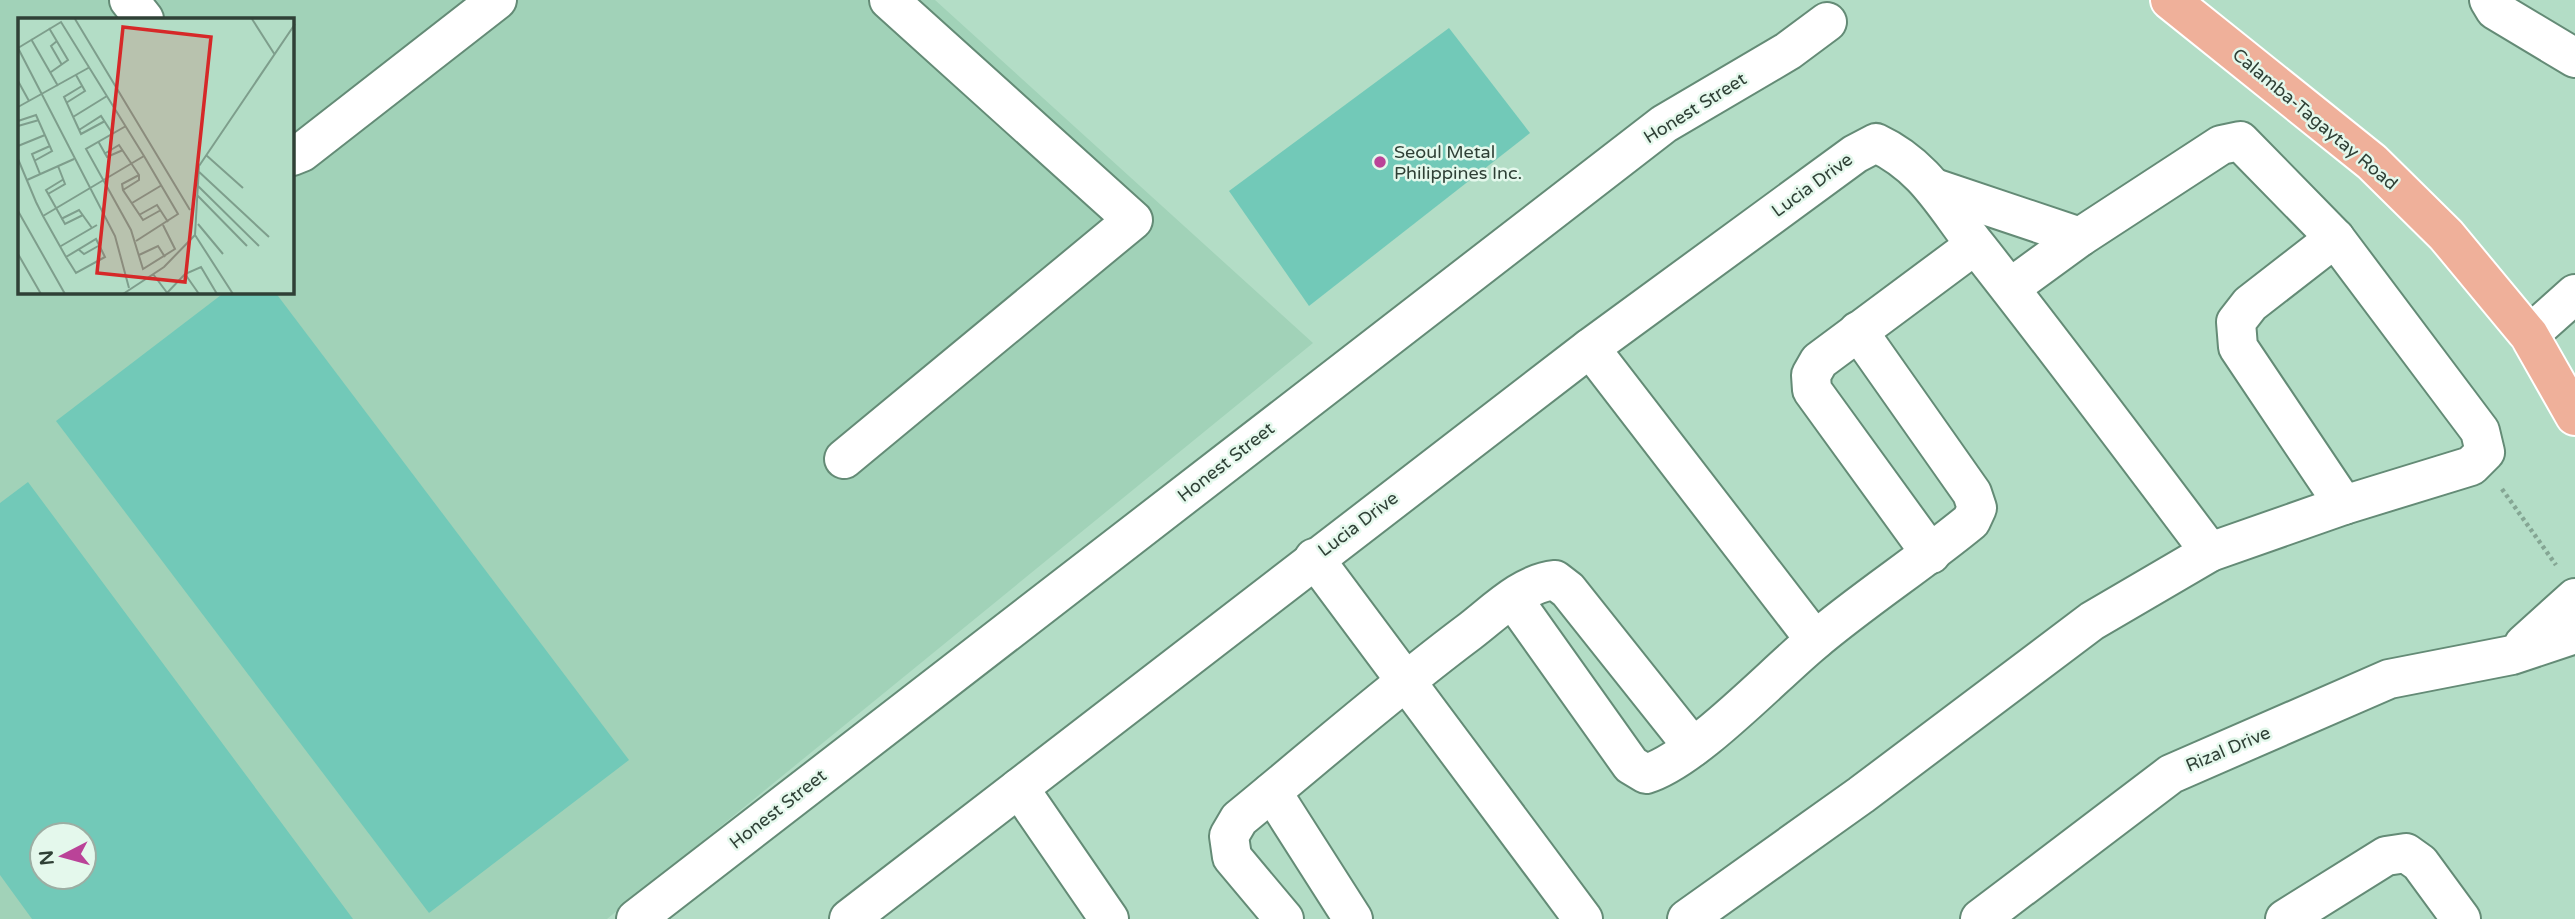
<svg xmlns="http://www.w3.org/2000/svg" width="2575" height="919" font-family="'Varela Round',sans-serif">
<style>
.built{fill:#a1d2b8;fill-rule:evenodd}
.building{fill:#72c9b8;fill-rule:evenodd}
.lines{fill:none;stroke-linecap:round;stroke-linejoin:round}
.minor-casing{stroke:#648b76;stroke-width:42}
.major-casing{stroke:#fff;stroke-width:42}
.path{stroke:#85a694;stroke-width:4.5;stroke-dasharray:3.5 3.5;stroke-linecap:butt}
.minor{stroke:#fff;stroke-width:38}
.major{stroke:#efb09a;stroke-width:38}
.poi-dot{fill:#ba4398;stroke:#e4f8ec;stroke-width:2.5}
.labels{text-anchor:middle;stroke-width:5;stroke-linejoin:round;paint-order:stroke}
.street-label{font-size:18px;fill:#2f4036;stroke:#e4f8ec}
.poi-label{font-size:18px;fill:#2f4036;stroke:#e4f8ec;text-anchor:start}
.inset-road{fill:none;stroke:#7e9e8c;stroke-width:2}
.view{fill:#d62828;fill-opacity:0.15;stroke:#d62828;stroke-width:3.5}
.inset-edge{fill:none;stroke:#2f4036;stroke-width:3.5}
</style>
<rect width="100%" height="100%" fill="#b3ddc6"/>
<path class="built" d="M0,0H935L1313,343L607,919H0ZM19,19H292V292H19ZM42,835H84V877H42Z"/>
<g class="building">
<path d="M1449,28L1530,133L1309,306L1229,191Z"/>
<path d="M225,292H275L629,760L429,913L56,421Z"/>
<path d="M28,482L353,919H32L0,875V503ZM42,835H84V877H42Z"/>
</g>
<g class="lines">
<defs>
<g id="minor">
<path d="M129,0L144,19"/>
<path d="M2489,0L2495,10L2575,58"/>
<path d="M292,156L302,152L497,0"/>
<path d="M1937,189L2080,237"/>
<path d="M2335,238L2250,304L2236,322L2238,347L2344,505"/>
<path d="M2529,335L2575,294"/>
<path d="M1590,348L1815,640"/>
<path d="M844,459L1133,220L889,0"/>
<path d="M1931,554L1812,390L1811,375L1819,361L1975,245"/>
<path d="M1314,558L1583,919"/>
<path d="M1513,599L1631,765L1646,774C1693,760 1772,676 1813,642C1864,599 1920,563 1971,521L1977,508L1972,493L1858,331"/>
<path d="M2524,644L2575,598"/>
<path d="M1019,788L1109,919"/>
<path d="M1272,792L1353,919"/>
<path d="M636,919L1664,124L1788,51L1827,22"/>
<path d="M849,919L1590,348L1855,154L1876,143C1927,167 1945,207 1978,248C2057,348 2133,450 2210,552"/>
<path d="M1284,919L1232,857L1229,836L1239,819C1316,756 1390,691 1469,632C1494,613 1523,583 1555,580L1568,590L1693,747"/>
<path d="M1687,919L1861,795L2092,621L2210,552L2344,505L2471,466L2485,452L2480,431L2335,238L2240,141L2221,145L2080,237L2010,288"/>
<path d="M1980,919L2171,774L2389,679L2512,655L2575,634"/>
<path d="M2285,919L2386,856L2406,853L2420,863L2461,919"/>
</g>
<path id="major" d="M2170,0L2372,162L2446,235L2529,335L2575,416"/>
</defs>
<use href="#minor" class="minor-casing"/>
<use href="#major" class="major-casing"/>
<path class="path" d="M2502,489L2556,565"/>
<use href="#minor" class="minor"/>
<use href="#major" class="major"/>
</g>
<circle class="poi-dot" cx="1380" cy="162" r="7"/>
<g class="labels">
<g class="street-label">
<text transform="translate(1695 108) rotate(-32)" y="6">Honest Street</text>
<text transform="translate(2315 119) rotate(40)" y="6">Calamba-Tagaytay Road</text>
<text transform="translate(1812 185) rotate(-36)" y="6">Lucia Drive</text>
<text transform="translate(1226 462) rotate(-38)" y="6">Honest Street</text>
<text transform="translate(1358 524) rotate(-37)" y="6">Lucia Drive</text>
<text transform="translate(2228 749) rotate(-23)" y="6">Rizal Drive</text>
<text transform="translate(778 809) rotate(-38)" y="6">Honest Street</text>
</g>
<g class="poi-label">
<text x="1394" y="158">Seoul Metal<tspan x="1394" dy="21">Philippines Inc.</tspan></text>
</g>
</g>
<g transform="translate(18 18)">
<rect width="276" height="276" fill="#b3ddc6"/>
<path class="inset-road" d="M57,1L172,192M234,1L257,37M31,10L50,42L33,54M13,21L40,68M39,23L33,28L44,47M0,30L43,4L126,138L160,196L118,223M0,30L97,218L111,270M0,63L11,83M64,68L46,79L63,116L87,103M48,85L67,73L58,57M0,89L72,49M55,99L89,78M0,103L18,97L34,133L16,143M0,108L21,102M108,108L68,131L113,212L125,251L157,231L145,207M61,112L83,98L94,115M80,123L89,139L105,132M0,128L27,117M86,136L101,127L121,157V162L105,172M188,137L225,170M0,141L18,184L25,198L48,239L58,255L87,239L78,221L48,239M179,152L251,219M22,156L14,136L32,128M121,157L104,166L105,172L125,202L143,192M46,161L28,172L47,206L65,197M9,162L56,141M179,167L241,228M30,176L47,166L40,148M179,177L229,228M114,185L144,167M0,193L47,276M121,197L139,187L150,204M25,198L126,138M43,201L61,192L74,210M180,206L205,236M177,217L215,276M43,228L79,207M60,231L66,236L82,227M0,236L23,276M121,237L140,228L147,239M135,256L150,276M167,256L181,276M105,276L146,249L177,217L181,148L277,6M148,276L167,256L183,249L199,276"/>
<path class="view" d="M105,9L193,19L167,264L79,255Z"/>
<rect width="276" height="276" class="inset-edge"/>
</g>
<g transform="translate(63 856) rotate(264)"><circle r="33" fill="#e4f8ec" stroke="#9caea3" stroke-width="2"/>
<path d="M0-5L12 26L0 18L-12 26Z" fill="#ba4398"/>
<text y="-10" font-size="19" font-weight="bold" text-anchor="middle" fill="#2f4036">N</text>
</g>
</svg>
